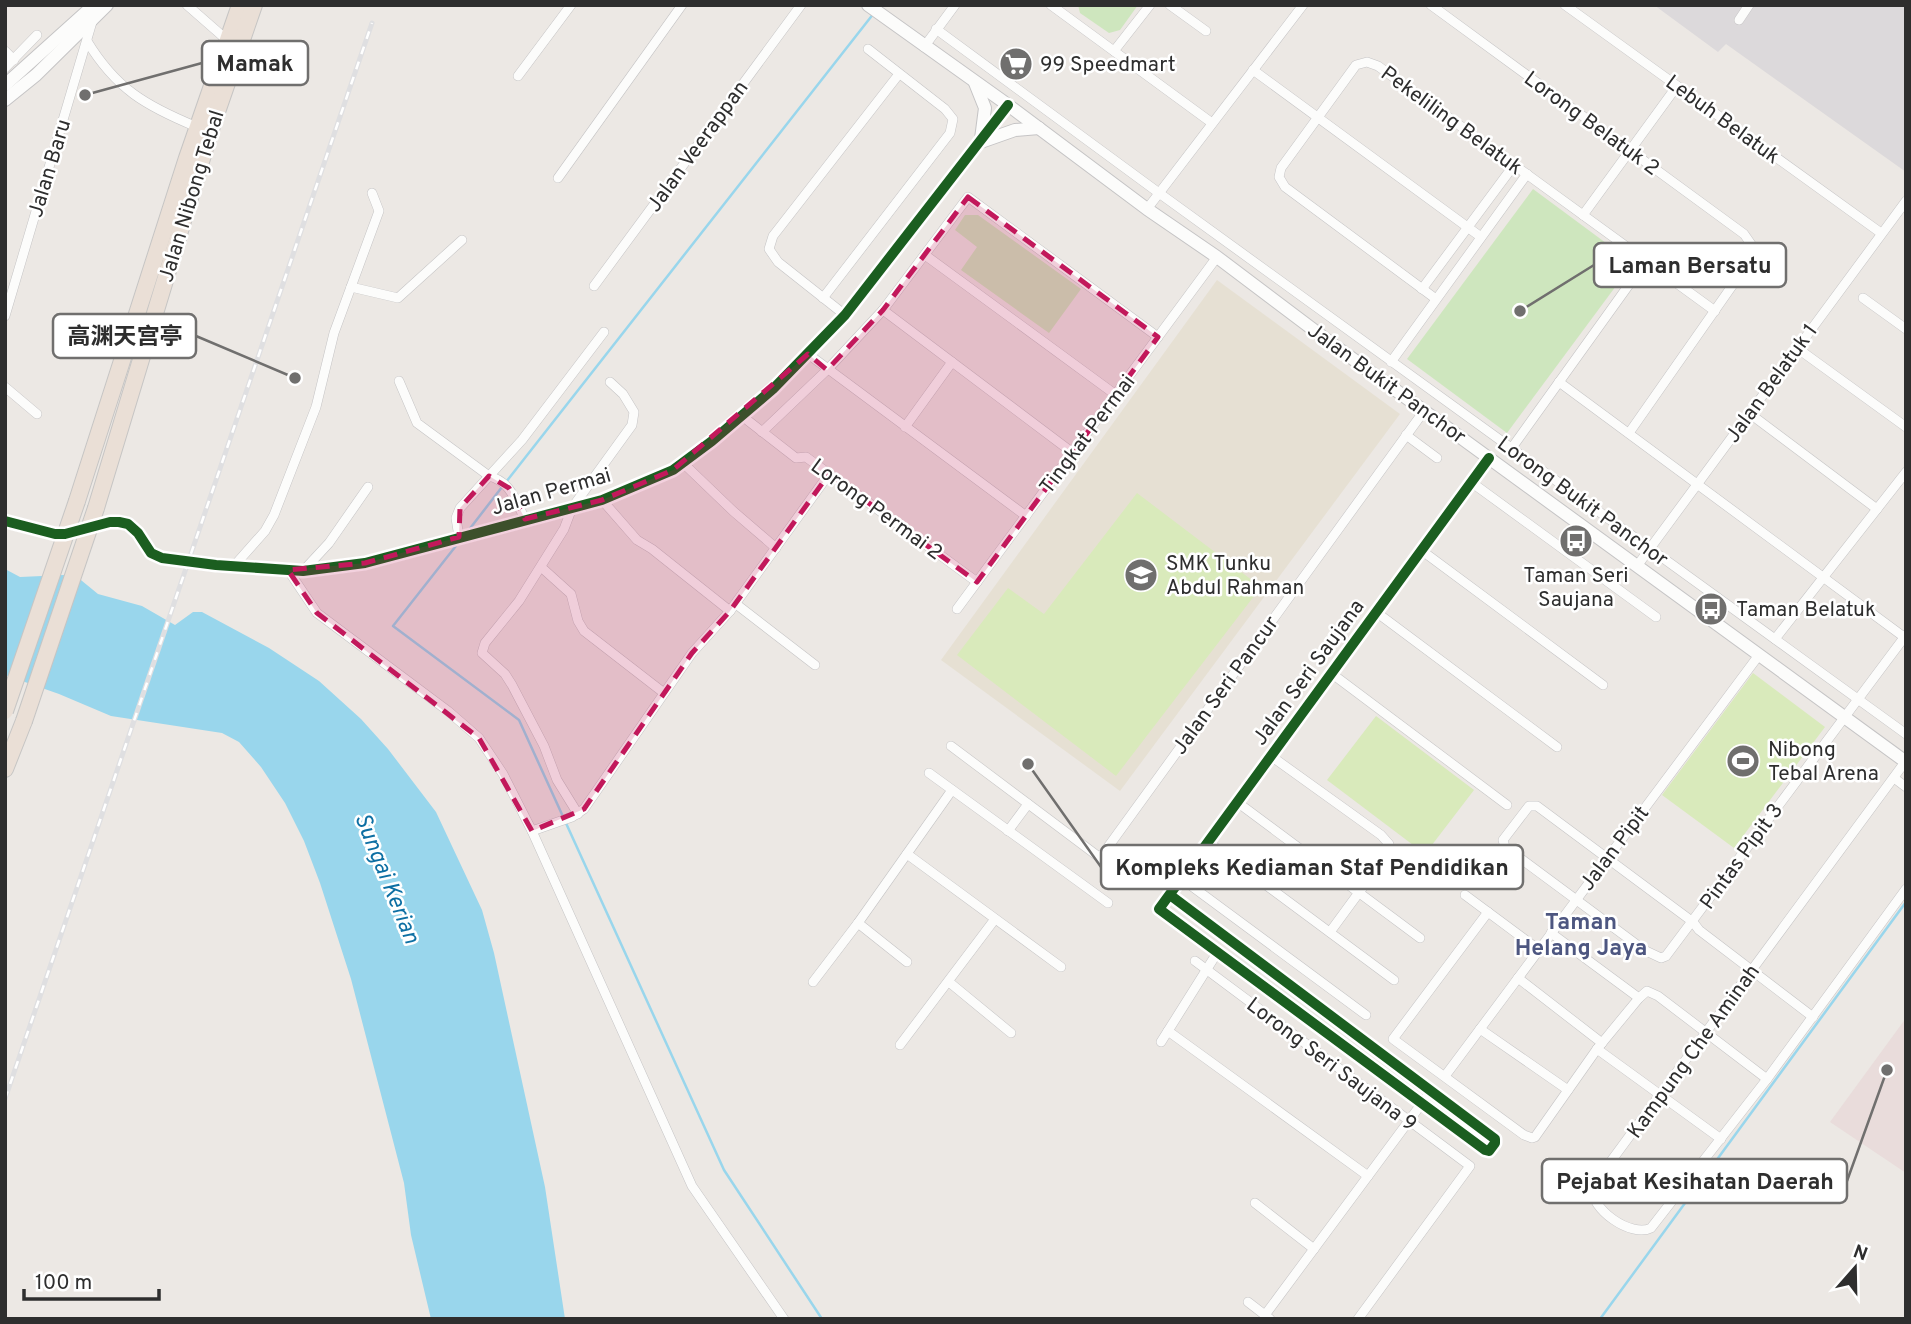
<svg xmlns="http://www.w3.org/2000/svg" width="1911" height="1324" font-family="Overpass,'Noto Sans SC',sans-serif">
<style>
.industrial{fill:#dcd9db}
.education{fill:#e6e0d3}
.medical{fill:#e9dcdb}
.green{fill:#cee6be}
.pitch{fill:#d9eabb}
.water{fill:#99d6ec}
.lines{fill:none;stroke-linecap:round;stroke-linejoin:round}
.stream{stroke:#99d6ec;stroke-width:2.5}
.street-casing{stroke:#c5c4c5;stroke-width:10}
.secondary-casing{stroke:#c5c4c5;stroke-width:14}
.highway-casing{stroke:#c6c5c4;stroke-width:18}
.street{stroke:#fcfcfb;stroke-width:9}
.secondary{stroke:#fcfcfb;stroke-width:12}
.highway{stroke:#eadfd6;stroke-width:16}
.rail-casing{stroke:#dfdfe1;stroke-width:5}
.rail{stroke:#fff;stroke-width:2.5;stroke-dasharray:8;stroke-linecap:butt}
.highway-bridge-casing{stroke:#c6c5c4;stroke-width:18;stroke-linecap:butt}
.highway-bridge{stroke:#eadfd6;stroke-width:16}
.cycleway-casing{stroke:#fff;stroke-width:15}
.cycleway{stroke:#1b5e20;stroke-width:10}
.marked{fill:#c2185b;fill-opacity:0.2;stroke:#c2185b;stroke-width:5;stroke-dasharray:14 9;stroke-linejoin:round}
.labels{text-anchor:middle;stroke-width:5;stroke-linejoin:round;paint-order:stroke}
.poi-label{font-size:21px;fill:#2e2e2e;stroke:#fff;text-anchor:start}
.street-label{font-size:21px;fill:#2e2e2e;stroke:#fff}
.water-label{font-size:23px;font-style:italic;fill:#0d6fa3;stroke:#fff}
.neighbourhood-label{font-size:23px;font-weight:bold;fill:#4d5680;stroke:#fff}
.leader{fill:none;stroke:#706f6e;stroke-width:2.5}
.callout-dot{fill:#706f6e;stroke:#fff;stroke-width:2.5}
.callout{fill:#fff;stroke:#706f6e;stroke-width:2.5}
.callout-label{font-size:23px;text-anchor:middle;font-weight:bold;fill:#2e2e2e}
</style>
<rect width="100%" height="100%" fill="#ece8e4"/>
<path class="industrial" d="M1654,5H1906V172L1726,44L1718,52Z"/>
<path class="education" d="M1217,280L1400,414L1120,791L941,660Z"/>
<path class="medical" d="M1906,1018V1173L1830,1122Z"/>
<g class="green">
<path d="M1078,5H1138L1120,30L1109,33L1080,13Z"/>
<path d="M1533,189L1633,263L1507,433L1407,359Z"/>
<path d="M965,215H978L1081,289L1049,333L961,270L977,247L955,230Z"/>
</g>
<g class="pitch">
<path d="M1137,493L1261,587L1116,776L957,655L1008,588L1044,614Z"/>
<path d="M1753,673L1825,727L1734,848L1662,795Z"/>
<path d="M1376,716L1474,790L1425,854L1327,780Z"/>
</g>
<path class="water" d="M5,569L20,577L64,575L76,576L98,594L142,606L175,625L193,612H202L269,648L319,681L361,719L388,749L436,812L482,910L494,953L545,1187L565,1319H431L411,1235L404,1183L351,979L320,883L304,841L285,803L261,767L239,742L222,733L111,716L59,694L5,675Z"/>
<g class="lines">
<g class="stream">
<path d="M506,482L874,13"/>
<path d="M468,531L502,487"/>
<path d="M459,542L393,626L519,720L724,1170L822,1319"/>
<path d="M1600,1319L1906,902"/>
</g>
<defs>
<g id="street">
<path d="M187,5L227,40"/>
<path d="M1051,5L1212,123"/>
<path d="M1170,5L1206,31"/>
<path d="M1431,5L1744,234L1751,244L1753,256L1629,433"/>
<path d="M1565,5L1881,233"/>
<path d="M1739,20L1749,5"/>
<path d="M936,29L1159,193L1906,734"/>
<path d="M87,41C116,89 146,106 197,127"/>
<path d="M924,47L955,5"/>
<path d="M5,51L14,60"/>
<path d="M1114,51L1150,5"/>
<path d="M5,68L37,35"/>
<path d="M1253,70L1481,237"/>
<path d="M518,76L571,5"/>
<path d="M558,178L682,5"/>
<path d="M1147,209L1303,5"/>
<path d="M1583,215L1677,86"/>
<path d="M925,255L1116,395"/>
<path d="M594,286L801,5"/>
<path d="M351,287L398,298L462,240"/>
<path d="M1422,289L1514,165"/>
<path d="M823,298L950,133L953,119L945,109L868,49"/>
<path d="M1863,298L1906,329"/>
<path d="M1436,299L1285,187L1279,177L1281,168L1356,65L1367,62L1378,66L1715,311"/>
<path d="M883,310L1073,453"/>
<path d="M845,315L778,262L769,249L773,236L899,74"/>
<path d="M5,316L92,22"/>
<path d="M1797,348L1906,427"/>
<path d="M808,354L1026,516"/>
<path d="M1391,362L1527,174"/>
<path d="M399,381L417,423L489,476C511,482 515,500 525,519"/>
<path d="M1559,382L1904,637"/>
<path d="M5,387L37,414"/>
<path d="M1749,413L1877,509"/>
<path d="M742,416L796,458L806,457L977,582"/>
<path d="M905,427L952,362"/>
<path d="M762,432L827,370L883,310L968,197L1158,337"/>
<path d="M1406,435L1437,458"/>
<path d="M1511,449L1646,261"/>
<path d="M683,463L733,511L776,548"/>
<path d="M1471,482L1656,617"/>
<path d="M602,500L637,540L652,549L730,611"/>
<path d="M459,537L456,518L460,508L522,440L604,332"/>
<path d="M1421,550L1603,685"/>
<path d="M234,566L265,531L274,515L316,407L334,333L379,211L372,193"/>
<path d="M1637,566L1906,201"/>
<path d="M541,567L571,594L578,621L584,631L664,693"/>
<path d="M288,570L317,613L448,711L479,738L503,774L532,831L692,1186L784,1319"/>
<path d="M303,571L329,543L368,487"/>
<path d="M736,604L815,665"/>
<path d="M957,609L1217,257"/>
<path d="M1376,612L1557,747"/>
<path d="M1775,639L1906,472"/>
<path d="M1331,673L1507,805"/>
<path d="M951,746L1131,881"/>
<path d="M1271,756L1381,835L1389,844L1385,857L1330,932"/>
<path d="M1905,762L1592,1187C1590,1209 1631,1238 1651,1228L1767,1079L1906,889"/>
<path d="M929,773L1108,903"/>
<path d="M1894,778L1906,787"/>
<path d="M1237,802L1420,938"/>
<path d="M578,814L557,780L544,746L512,685L505,674L482,653L485,643L519,601L564,529L572,508L632,425L634,412L623,394L610,382"/>
<path d="M532,831L572,817L584,809L692,653L730,611L829,474"/>
<path d="M1008,831L1028,804"/>
<path d="M1208,842L1394,980"/>
<path d="M907,854L1061,967"/>
<path d="M1100,858L1424,411"/>
<path d="M1182,879L1366,1015"/>
<path d="M1170,895L1495,1139V1143L1489,1151L1485,1150L1159,909L1489,458"/>
<path d="M1465,895L1539,950"/>
<path d="M1488,912L1393,1039L1524,1135L1532,1138L1535,1137L1597,1049L1639,998L1647,991L1658,996L1767,1079"/>
<path d="M858,923L907,962"/>
<path d="M1551,933L1639,998"/>
<path d="M1195,961L1470,1166L1358,1319"/>
<path d="M1518,978L1602,1043"/>
<path d="M813,982L858,923L952,790"/>
<path d="M949,982L1011,1033"/>
<path d="M1813,1017L1699,930L1693,922L1537,806H1529L1503,840L1505,847L1644,950L1661,958L1666,956L1906,635"/>
<path d="M1480,1029L1568,1090"/>
<path d="M1168,1031L1368,1176"/>
<path d="M1161,1042L1217,953"/>
<path d="M900,1045L995,919"/>
<path d="M1597,1049L1721,1139"/>
<path d="M1445,1076L1759,655"/>
<path d="M1255,1203L1314,1249"/>
<path d="M1248,1302L1270,1319"/>
<path d="M1265,1315L1431,1091"/>
</g>
<g id="secondary">
<path d="M868,5L1008,105L1147,209L1217,257L1331,343L1906,762"/>
<path d="M975,83L985,108L981,139"/>
<path d="M5,85L94,5"/>
<path d="M5,100L36,75L107,5"/>
<path d="M981,142L1015,130L1039,128"/>
<path d="M5,521L55,534H65L110,522H119L128,524L138,533L151,553L162,558L216,565L303,571L365,563L602,500L673,470L712,441L773,389L845,315L1008,105"/>
</g>
<g id="highway">
<path d="M77,501L187,158L240,5"/>
<path d="M96,508L210,132L254,5"/>
<path d="M5,769L24,721"/>
</g>
</defs>
<use href="#street" class="street-casing"/>
<use href="#secondary" class="secondary-casing"/>
<use href="#highway" class="highway-casing"/>
<use href="#street" class="street"/>
<use href="#secondary" class="secondary"/>
<use href="#highway" class="highway"/>
<defs>
<path id="rail" d="M5,1099L372,23"/>
</defs>
<use href="#rail" class="rail-casing"/>
<use href="#rail" class="rail"/>
<defs>
<g id="highway-bridge">
<path d="M5,711L77,501"/>
<path d="M24,721L96,508"/>
</g>
</defs>
<use href="#highway-bridge" class="highway-bridge-casing"/>
<use href="#highway-bridge" class="highway-bridge"/>
<defs>
<g id="cycleway">
<path d="M5,521L55,534H65L110,522H119L128,524L138,533L151,553L162,558L216,565L303,571L365,563L602,500L673,470L712,441L773,389L845,315L1008,105"/>
<path d="M1170,895L1495,1139V1143L1489,1151L1485,1150L1159,909L1489,458"/>
</g>
</defs>
<use href="#cycleway" class="cycleway-casing"/>
<use href="#cycleway" class="cycleway"/>
</g>
<path class="marked" d="M968,197L1158,337L977,582L829,474L730,611L692,653L584,809L532,831L479,738L317,613L288,570L365,563L459,537L460,508L489,476L509,488L525,519L602,500L673,470L808,354L827,370L883,310Z"/>
<defs>
<symbol id="supermarket-disc" viewBox="-11 -11 22 22"><circle r="9.5" fill="#706f6e" stroke="#fff"/><path d="M-6-5.5h2.5l.6 2H6L4.5 2H-2.5L-4.4-4H-6ZM-1.5 3.2a1.3 1.3 0 1 0 .1 0ZM3 3.2a1.3 1.3 0 1 0 .1 0Z" fill="#fff"/></symbol>
<symbol id="bus-disc" viewBox="-11 -11 22 22"><circle r="9.5" fill="#706f6e" stroke="#fff"/><path d="M-5-6H5V4H4V6H2V4H-2V6H-4V4H-5ZM-3.5-4V0h7V-4ZM-3.5 1.2v1.5H-2V1.2ZM2 1.2v1.5H3.5V1.2Z" fill="#fff"/></symbol>
<symbol id="school-disc" viewBox="-11 -11 22 22"><circle r="9.5" fill="#706f6e" stroke="#fff"/><path d="M0-5L7-2L0 1L-7-2ZM-4 1L0 2.5L4 1V4Q0 6-4 4Z" fill="#fff"/></symbol>
<symbol id="stadium-disc" viewBox="-11 -11 22 22"><circle r="9.5" fill="#706f6e" stroke="#fff"/><path d="M0-5a6.5 5 0 1 0 0 10a6.5 5 0 1 0 0-10ZM-3.5-1.8h7v3.6h-7Z" fill="#fff"/></symbol>
</defs>
<g fill-rule="evenodd">
<use href="#supermarket-disc" x="997" y="45" width="38" height="38"/>
<use href="#bus-disc" x="1557" y="522" width="38" height="38"/>
<use href="#school-disc" x="1122" y="556" width="38" height="38"/>
<use href="#bus-disc" x="1692" y="590" width="38" height="38"/>
<use href="#stadium-disc" x="1724" y="742" width="38" height="38"/>
</g>
<g class="labels">
<g class="poi-label">
<text x="1040" y="71">99 Speedmart</text>
<text x="1166" y="570">SMK Tunku<tspan x="1166" dy="24">Abdul Rahman</tspan></text>
<text x="1576" y="582" text-anchor="middle">Taman Seri<tspan x="1576" dy="24">Saujana</tspan></text>
<text x="1736" y="616">Taman Belatuk</text>
<text x="1768" y="756">Nibong<tspan x="1768" dy="24">Tebal Arena</tspan></text>
</g>
<g class="street-label">
<text transform="translate(1723 119) rotate(36)" y="7">Lebuh Belatuk</text>
<text transform="translate(1452 120) rotate(36)" y="7">Pekeliling Belatuk</text>
<text transform="translate(1592 123) rotate(36)" y="7">Lorong Belatuk 2</text>
<text transform="translate(697 146) rotate(-54)" y="7">Jalan Veerappan</text>
<text transform="translate(49 168) rotate(-73)" y="7">Jalan Baru</text>
<text transform="translate(191 196) rotate(-73)" y="7">Jalan Nibong Tebal</text>
<text transform="translate(1387 383) rotate(36)" y="7">Jalan Bukit Panchor</text>
<text transform="translate(1771 383) rotate(-54)" y="7">Jalan Belatuk 1</text>
<text transform="translate(1087 434) rotate(-53)" y="7">Tingkat Permai</text>
<text transform="translate(551 491) rotate(-16)" y="7">Jalan Permai</text>
<text transform="translate(1583 501) rotate(36)" y="7">Lorong Bukit Panchor</text>
<text transform="translate(877 509) rotate(36)" y="7">Lorong Permai 2</text>
<text transform="translate(1308 672) rotate(-54)" y="7">Jalan Seri Saujana</text>
<text transform="translate(1225 685) rotate(-54)" y="7">Jalan Seri Pancur</text>
<text transform="translate(1614 848) rotate(-53)" y="7">Jalan Pipit</text>
<text transform="translate(1741 856) rotate(-54)" y="7">Pintas Pipit 3</text>
<text transform="translate(1693 1051) rotate(-54)" y="7">Kampung Che Aminah</text>
<text transform="translate(1332 1064) rotate(37)" y="7">Lorong Seri Saujana 9</text>
</g>
<g class="water-label">
<text transform="translate(388 878) rotate(68)" y="8">Sungai Kerian</text>
</g>
<g class="neighbourhood-label">
<text x="1581" y="929">Taman<tspan x="1581" dy="26">Helang Jaya</tspan></text>
</g>
</g>
<path class="leader" d="M85 95L202 63M1520 311L1594 265M295 378L196 336M1028 764L1101 867M1887 1070L1847 1181"/>
<g class="callout-dot">
<circle cx="85" cy="95" r="7"/>
<circle cx="1520" cy="311" r="7"/>
<circle cx="295" cy="378" r="7"/>
<circle cx="1028" cy="764" r="7"/>
<circle cx="1887" cy="1070" r="7"/>
</g>
<g class="callout">
<rect x="202" y="41" width="106" height="44" rx="7"/>
<rect x="1594" y="243" width="192" height="44" rx="7"/>
<rect x="53" y="314" width="143" height="44" rx="7"/>
<rect x="1101" y="845" width="422" height="44" rx="7"/>
<rect x="1542" y="1159" width="305" height="44" rx="7"/>
</g>
<g class="callout-label">
<text x="255" y="71">Mamak</text>
<text x="1690" y="273">Laman Bersatu</text>
<text x="125" y="344">高渊天宫亭</text>
<text x="1312" y="875">Kompleks Kediaman Staf Pendidikan</text>
<text x="1695" y="1189">Pejabat Kesihatan Daerah</text>
</g>
<rect width="1911" height="1324" fill="none" stroke="#2e2e2e" stroke-width="14"/>
<g transform="translate(1855 1268) rotate(20)" stroke="#ffffff" stroke-width="5" paint-order="stroke">
<path d="M0-5L12 26L0 18L-12 26Z" fill="#2e2e2e"/>
<text y="-10" font-size="19" font-weight="bold" text-anchor="middle" fill="#2e2e2e">N</text>
</g>
<path d="M24 1289v10h135v-10" fill="none" stroke="#2e2e2e" stroke-width="3.5"/>
<text x="35" y="1289" font-size="21" fill="#2e2e2e" stroke="#ffffff" stroke-width="5" paint-order="stroke">100 m</text>
</svg>
